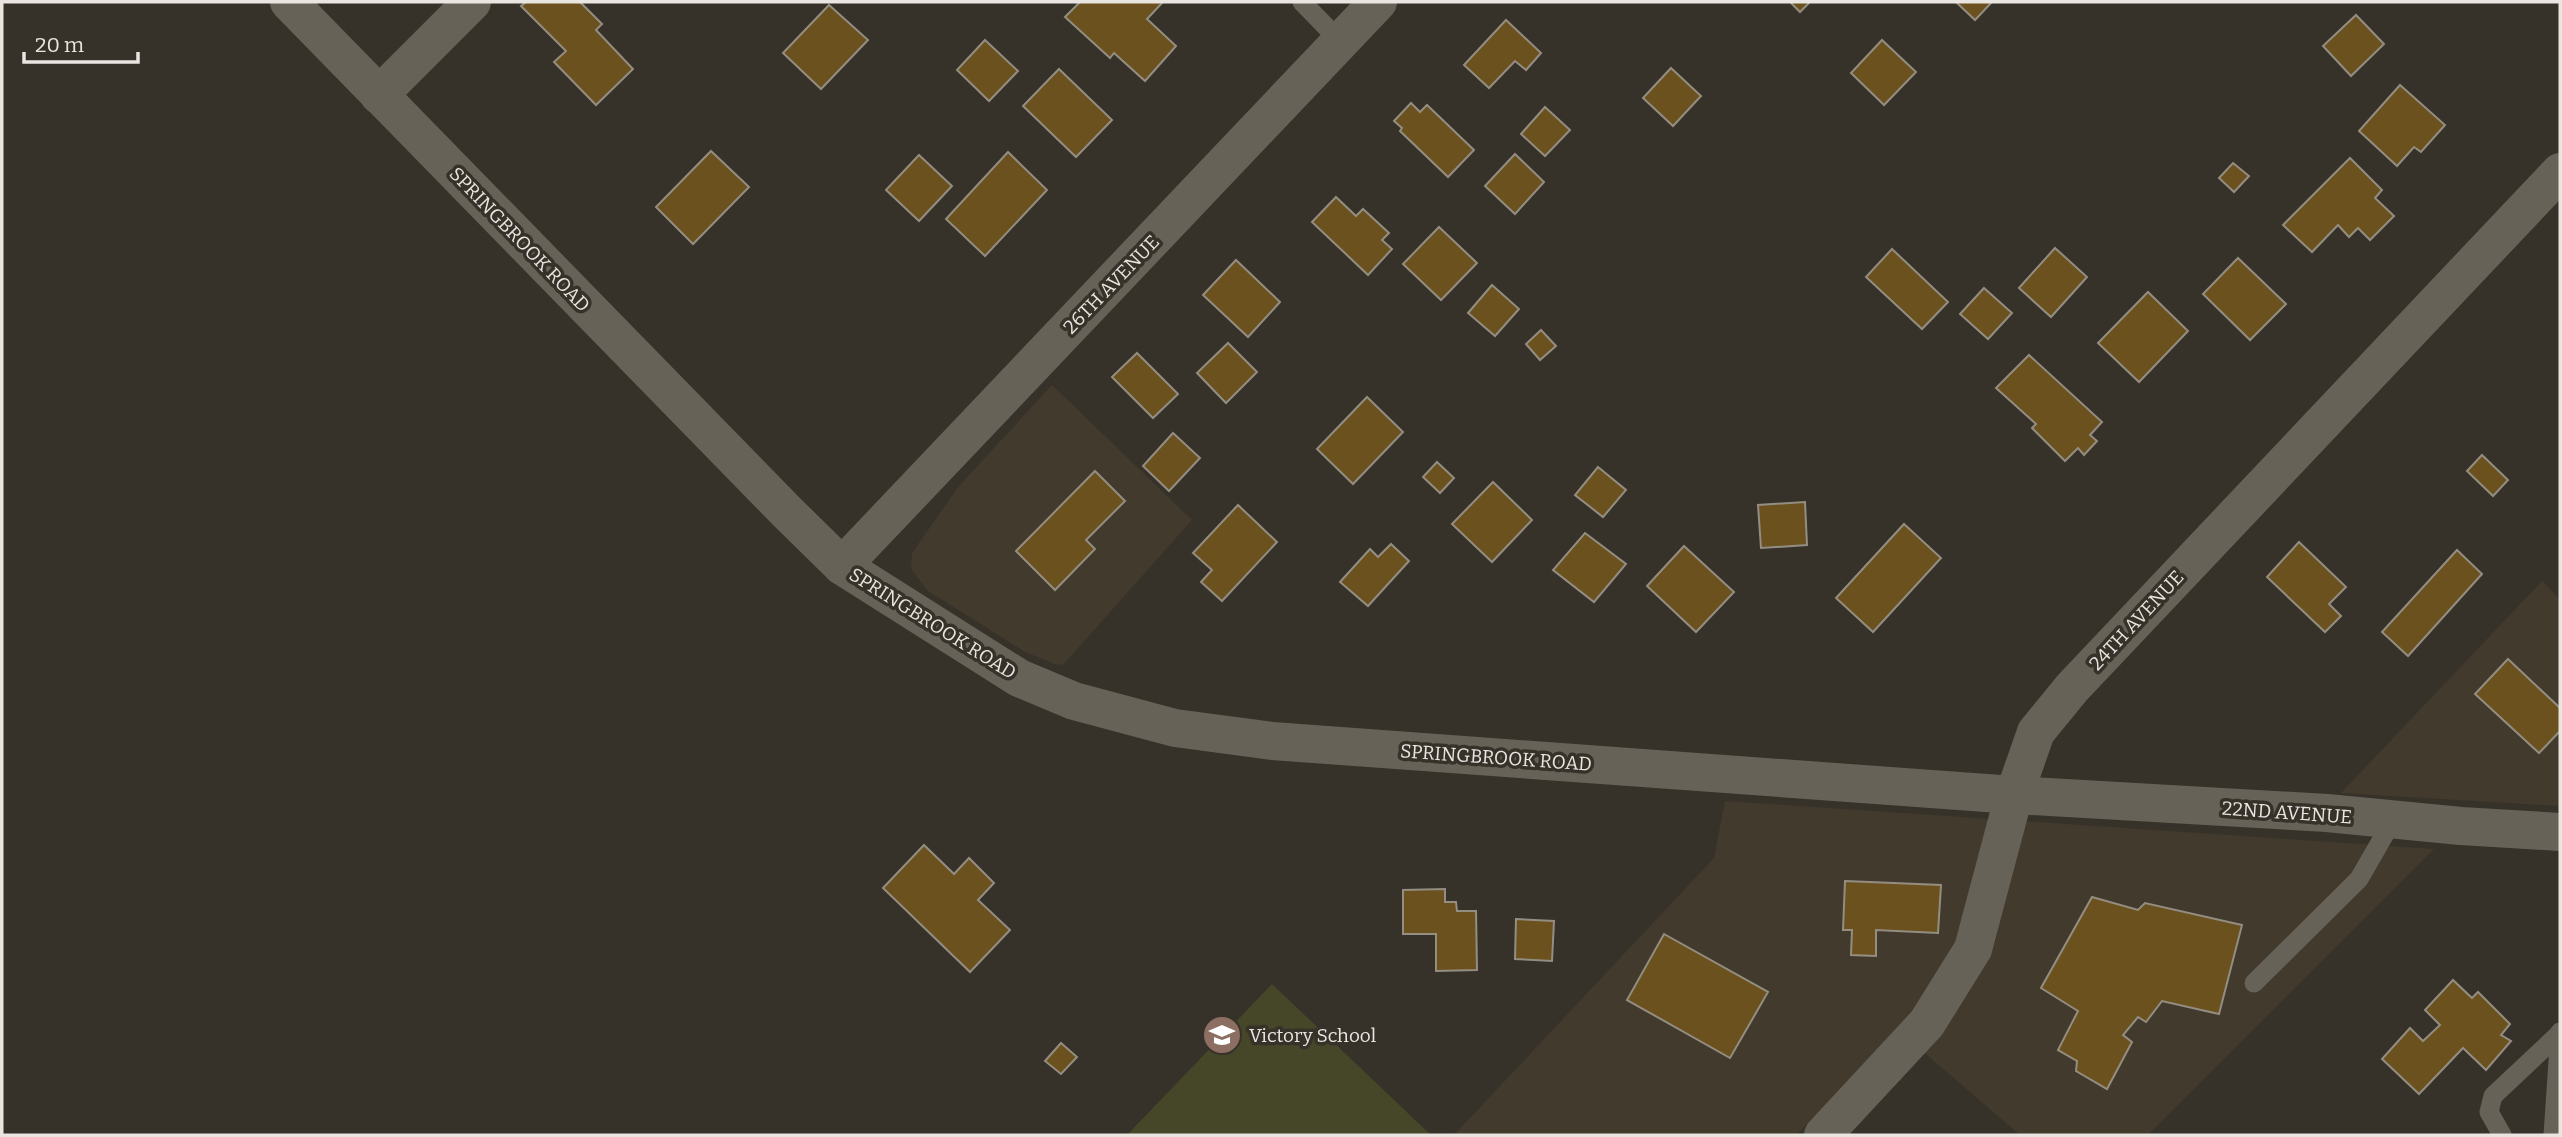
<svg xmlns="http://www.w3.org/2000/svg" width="2562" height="1137" font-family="Bitter,serif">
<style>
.built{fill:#423a2c}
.green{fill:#454728}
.building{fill:#6b511e;stroke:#938d82;stroke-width:2}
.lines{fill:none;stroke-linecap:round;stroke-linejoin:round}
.lane{stroke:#676258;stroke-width:19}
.street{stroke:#676258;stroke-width:38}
.secondary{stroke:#676258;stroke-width:38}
.labels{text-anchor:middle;stroke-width:7;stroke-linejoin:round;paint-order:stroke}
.street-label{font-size:19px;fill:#e9e5e0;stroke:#373229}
.poi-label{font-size:19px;fill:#e9e5e0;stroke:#373229;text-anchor:start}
</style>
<rect width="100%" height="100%" fill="#373229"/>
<g class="built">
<path d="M1052,385L1192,520L1063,665L1055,664L1025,652L928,591L911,569L912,553L959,486Z"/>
<path d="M2542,581L2560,599V806L2341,793Z"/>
<path d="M1725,801L2434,849L2148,1135H2020L1899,1031L1796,1135H1454L1714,858Z"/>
</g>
<path class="green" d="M1272,984L1431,1135H1127Z"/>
<g class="building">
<path d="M526,2H580L602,24L596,30L633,69L596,105L554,62L566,51L521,6Z"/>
<path d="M1080,2H1163L1147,19L1176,46L1145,81L1114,53L1110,58L1065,17Z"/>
<path d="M1790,2H1810L1800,12Z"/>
<path d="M1956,2H1992L1975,20Z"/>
<path d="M829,5L868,40L821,89L783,53Z"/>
<path d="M2356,15L2384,44L2351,76L2323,46Z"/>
<path d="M1506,20L1541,53L1526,70L1515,61L1489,88L1464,65Z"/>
<path d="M985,40L1018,71L989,101L957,70Z"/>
<path d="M1882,40L1916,72L1884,105L1851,73Z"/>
<path d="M1671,68L1701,96L1673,126L1643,98Z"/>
<path d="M1059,69L1112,120L1076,157L1023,106Z"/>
<path d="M2400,85L2445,125L2421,152L2414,147L2397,166L2359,131Z"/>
<path d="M1411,103L1420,112L1427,105L1474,150L1448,177L1400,131L1402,128L1394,121Z"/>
<path d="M1545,107L1570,130L1545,156L1521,134Z"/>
<path d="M711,151L749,187L693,244L656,207Z"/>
<path d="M1008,152L1047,190L985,256L946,219Z"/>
<path d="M1515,154L1544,182L1515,214L1485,186Z"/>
<path d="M919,155L952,186L919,221L886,190Z"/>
<path d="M2350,158L2382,190L2375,198L2394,216L2370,240L2358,228L2349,237L2338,225L2312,252L2283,225Z"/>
<path d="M2233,163L2249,176L2234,192L2219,178Z"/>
<path d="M1336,197L1356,216L1363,209L1389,233L1382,240L1392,249L1368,275L1312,222Z"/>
<path d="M1439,227L1477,263L1441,300L1403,264Z"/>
<path d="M2055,248L2087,277L2051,317L2019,288Z"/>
<path d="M1892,249L1948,302L1922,329L1866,277Z"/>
<path d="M2238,258L2286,304L2250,340L2203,294Z"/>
<path d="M1236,260L1280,302L1248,337L1203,295Z"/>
<path d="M1492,285L1519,309L1495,336L1468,313Z"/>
<path d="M1984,288L2012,313L1988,339L1960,314Z"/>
<path d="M2148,292L2188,331L2139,382L2098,343Z"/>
<path d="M1541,330L1556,346L1540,360L1526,344Z"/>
<path d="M1228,343L1257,372L1226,403L1197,373Z"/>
<path d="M1137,353L1178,394L1153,418L1112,377Z"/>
<path d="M2029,355L2102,422L2090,435L2097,441L2084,455L2078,448L2065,461L2032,428L2036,424L1996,388Z"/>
<path d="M1367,397L1403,432L1353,484L1317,449Z"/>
<path d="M1173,433L1200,458L1169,491L1143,466Z"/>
<path d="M2482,455L2508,480L2493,496L2467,471Z"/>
<path d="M1437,462L1454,478L1440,493L1423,477Z"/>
<path d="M1598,467L1626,490L1603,517L1575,495Z"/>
<path d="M1095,471L1125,501L1086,540L1095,549L1055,590L1016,551Z"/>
<path d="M1493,482L1532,520L1492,562L1452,524Z"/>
<path d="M1805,502L1807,545L1761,548L1758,505Z"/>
<path d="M1238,505L1277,542L1222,601L1201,582L1212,570L1193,553Z"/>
<path d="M1904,524L1941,558L1873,632L1836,598Z"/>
<path d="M1585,533L1626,564L1594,602L1553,570Z"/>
<path d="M2299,542L2346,587L2329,604L2341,616L2325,632L2267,577Z"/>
<path d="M1391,544L1409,561L1368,606L1340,582L1370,549L1378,557Z"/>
<path d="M1684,546L1734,592L1696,632L1647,586Z"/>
<path d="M2457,550L2482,574L2408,656L2382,632Z"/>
<path d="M2508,659L2560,708V731L2539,753L2475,694Z"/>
<path d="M924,845L954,874L969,858L994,883L978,900L1010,930L970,972L883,888Z"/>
<path d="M1845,881L1941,885L1938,933L1876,930V956L1851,955L1852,930H1843Z"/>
<path d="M1445,889V902H1456L1457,911H1476L1477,970L1436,971V934H1403V890Z"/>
<path d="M2092,897L2138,910L2145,903L2242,925L2219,1014L2162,1001L2146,1022L2138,1017L2123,1035L2132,1042L2107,1089L2076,1071L2077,1061L2058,1050L2078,1011L2041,988Z"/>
<path d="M1516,919L1554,921L1552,961L1515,959Z"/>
<path d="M1664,934L1768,992L1730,1058L1627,1000Z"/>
<path d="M2453,980L2472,998L2478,992L2510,1024L2501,1035L2511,1041L2486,1070L2463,1048L2419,1094L2382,1059L2410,1028L2423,1041L2440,1025L2425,1010Z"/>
<path d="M1061,1043L1077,1057L1061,1074L1045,1061Z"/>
</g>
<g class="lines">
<g class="lane">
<path d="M1302,2L1341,42"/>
<path d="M2254,983L2359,879L2393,820"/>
<path d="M2502,1135L2489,1112L2493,1096L2560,1033"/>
<path d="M2553,1135L2560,1032"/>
</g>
<g class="street">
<path d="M379,95L472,2"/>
<path d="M842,566L1378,2"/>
<path d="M1823,1135L1927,1023L1973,949L2014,795L2036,732L2072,688L2560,172"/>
</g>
<path class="secondary" d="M289,2L786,511L842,566L1019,678L1074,701L1175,728L1272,741L2014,795L2327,813L2461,826L2560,832"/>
</g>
<defs>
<symbol id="school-disc" viewBox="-11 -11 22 22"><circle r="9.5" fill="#8d6e63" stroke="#373229"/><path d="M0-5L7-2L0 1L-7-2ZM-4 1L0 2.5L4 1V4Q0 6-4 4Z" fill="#fff"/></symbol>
</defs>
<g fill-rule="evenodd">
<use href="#school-disc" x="1200" y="1013" width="44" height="44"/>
</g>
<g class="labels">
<g class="street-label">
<text transform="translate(520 239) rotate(46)" y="7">SPRINGBROOK ROAD</text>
<text transform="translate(1111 284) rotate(-46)" y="7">26TH AVENUE</text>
<text transform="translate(2136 620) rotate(-47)" y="7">24TH AVENUE</text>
<text transform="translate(933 623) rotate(32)" y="7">SPRINGBROOK ROAD</text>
<text transform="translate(1496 757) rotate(4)" y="7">SPRINGBROOK ROAD</text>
<text transform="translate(2287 812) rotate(4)" y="7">22ND AVENUE</text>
</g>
<g class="poi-label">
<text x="1249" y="1042">Victory School</text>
</g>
</g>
<rect width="2562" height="1137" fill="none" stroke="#e9e5e0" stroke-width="7"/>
<path d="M24 52v10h114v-10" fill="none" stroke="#e9e5e0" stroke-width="3.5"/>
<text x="35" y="52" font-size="21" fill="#e9e5e0" stroke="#373229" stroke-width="5" paint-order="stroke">20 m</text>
</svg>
